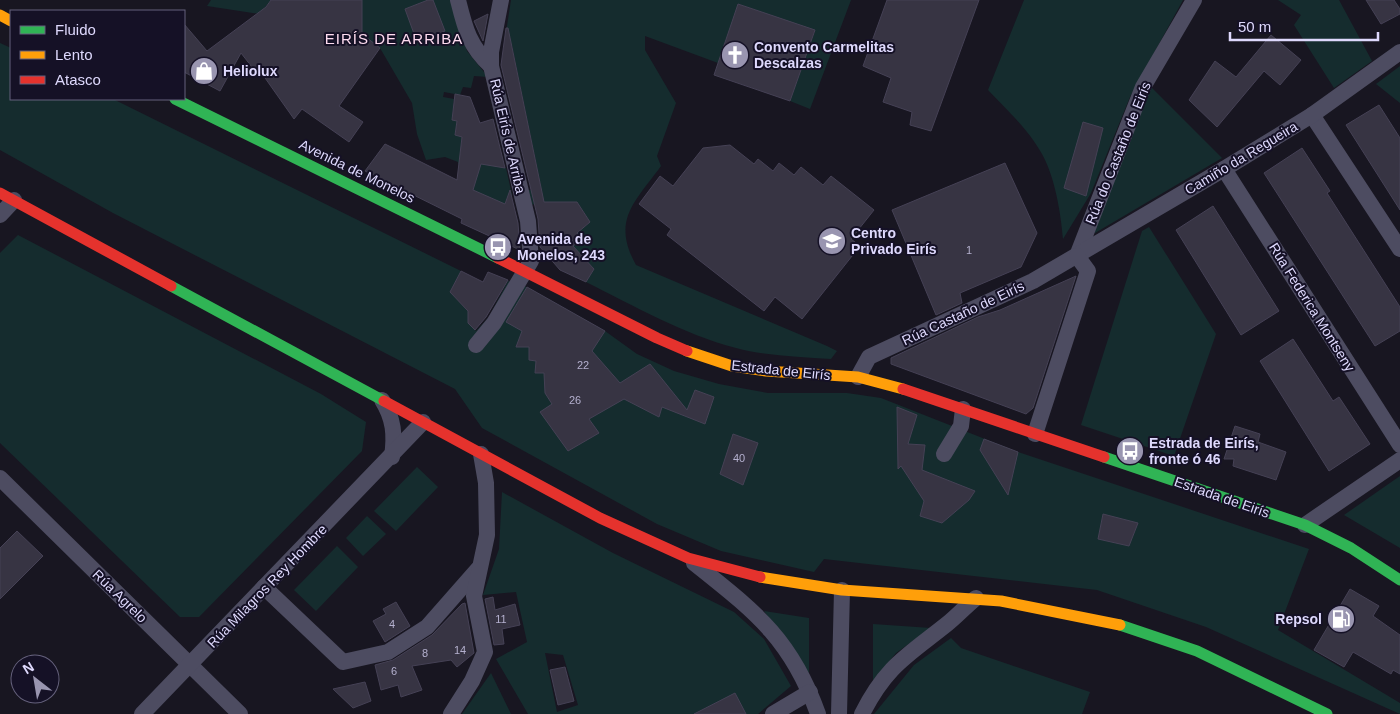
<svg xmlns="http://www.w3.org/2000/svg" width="1400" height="714" font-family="Arial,sans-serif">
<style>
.green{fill:#152c2e;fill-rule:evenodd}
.building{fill:#373443;stroke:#454155}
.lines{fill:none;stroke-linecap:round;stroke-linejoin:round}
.street{stroke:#4d4c61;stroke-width:16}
.fast{stroke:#30b455;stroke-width:11}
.slow{stroke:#ff9f0a;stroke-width:11}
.jam{stroke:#e5322d;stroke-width:11}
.labels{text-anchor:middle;stroke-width:4;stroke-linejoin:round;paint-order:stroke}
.number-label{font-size:11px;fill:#b4b0ce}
.poi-label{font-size:14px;font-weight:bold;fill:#ded9fd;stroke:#151126;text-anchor:start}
.street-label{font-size:14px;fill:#ded9fd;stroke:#151126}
.neighbourhood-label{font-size:15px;letter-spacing:1px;fill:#fddbef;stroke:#151126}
</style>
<rect width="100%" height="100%" fill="#181621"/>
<g class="green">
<path d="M211,0H271L260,14L207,6Z"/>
<path d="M362,0H451L467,51L488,77L474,76L471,88L463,87L460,95L444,92L443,97L454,99L452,119L457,121L455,135L462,137L460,155L480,159V163L506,168L512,195H508L504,206L472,190L479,169L458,164V162L445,157L426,160L417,134L412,103L380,48L362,34Z"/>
<path d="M511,0H851L810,109L790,101L815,31L738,4L718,63L645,36V50L676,103L657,156L661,166C635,202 611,220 636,265L827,346L837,351L831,359C800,357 766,356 736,348C683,334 634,306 586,282L594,269L573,246L581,240L577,233L590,222L577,202H548L530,205L526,191L541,187L512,46L504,45Z"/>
<path d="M1024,0H1183L1130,97L1091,193L1063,239C1061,214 1055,177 1042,154C1029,130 1006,109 988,90Z"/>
<path d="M1278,0H1339L1372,61L1334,88L1294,25L1301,15Z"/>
<path d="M0,43L11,48V99H113L461,271L450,292L468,311V323L476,331L489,317L508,281L523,285L605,331L637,354L674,371L719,384L768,393H847L881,398L1018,452L1309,549L1278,630L1400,703V714L1206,627L1097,590L824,559L814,572L721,551L657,524L482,428L455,389L113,213L0,150Z"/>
<path d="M1400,66V103L1376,84Z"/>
<path d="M1151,87L1222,158L1095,233L1093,229Z"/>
<path d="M1149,227L1216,334L1174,456L1081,425L1142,231Z"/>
<path d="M18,235L321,394L366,422L362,451L199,617H180L0,443V253Z"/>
<path d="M417,467L438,487L396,531L374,511Z"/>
<path d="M1400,476V548L1344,515Z"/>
<path d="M502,492L613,553L734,612L764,639L791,686L758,714H528L496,659L527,642L516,592L483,595L499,549ZM545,653L563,655L578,705L557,712Z"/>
<path d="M367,516L386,534L363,556L346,538Z"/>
<path d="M337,546L358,567L316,611L294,590Z"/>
<path d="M764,611L809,618V673Z"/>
<path d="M873,624L931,628L896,653L873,681Z"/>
<path d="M951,638L961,648L1090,692L1082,714H874L914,665Z"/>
<path d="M491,673L511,714H462Z"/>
</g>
<g class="building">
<path d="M271,0H362V34L380,48L339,106L363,122L349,142L302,109L294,119L258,68L255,71L241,53L220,91L184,72V24L207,51L266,7Z"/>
<path d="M428,0H433L445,31L417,42L405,9Z"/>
<path d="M887,0H979L931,131L910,125L912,112L883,102L891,78L863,66Z"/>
<path d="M1366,0H1394L1400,9V14L1381,24Z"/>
<path d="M738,4L815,30L790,101L714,75Z"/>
<path d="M488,14L483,41L474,21Z"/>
<path d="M506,28H508L544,202H577L590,222L577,233L581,240L573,246L594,269L586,282L560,270L540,247L538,219L501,65Z"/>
<path d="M1271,35L1301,60L1280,85L1264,71L1217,127L1189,100L1215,61L1236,77Z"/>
<path d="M455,94L470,97L480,123L493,119L505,168L481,164L473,190L505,204L510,190L518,223L520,250L461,223L462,219L365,171L385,144L457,180L462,137L455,135L457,121L452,120Z"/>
<path d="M1379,105L1400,138V210L1346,125Z"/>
<path d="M1083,122L1103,128L1086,196L1064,188Z"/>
<path d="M730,145L754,164L758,159L773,171L779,163L794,175L801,167L823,185L831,176L874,210L851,239L860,246L802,319L775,297L764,311L667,235L671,229L639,204L660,176L673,186L703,148Z"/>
<path d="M1302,148L1330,191L1327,193L1400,307V331L1375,346L1264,173Z"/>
<path d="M1005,163L1037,233L1021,267L960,293L962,303L936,315L892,210Z"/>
<path d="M1213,206L1279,311L1241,335L1176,230Z"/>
<path d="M461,271L483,282L488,272L508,280L486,317L475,330L468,323V311L450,292Z"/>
<path d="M1076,276L1033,408L1026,414L891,364V358L978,317L1000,310Z"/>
<path d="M527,287L605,331L592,351L620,383L650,364L687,410L695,390L714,397L705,424L662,407L659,417L624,399L589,419L599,433L568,451L540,412L552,404L545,393L544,373H535L536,361L529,360V347H516L522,331L506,322Z"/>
<path d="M1293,339L1333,401L1339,397L1370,444L1329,471L1260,361Z"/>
<path d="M897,407L917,415L908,444L925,445L922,470L975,491L969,500L942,523L920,516L924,501L901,466L898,469Z"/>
<path d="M1235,426L1260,434L1258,442L1286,452L1276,480L1233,466L1234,459H1224Z"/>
<path d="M733,434L758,443L743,485L720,474Z"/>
<path d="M984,439L1018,452L1008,495L980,450Z"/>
<path d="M1103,514L1138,523L1129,546L1098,539Z"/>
<path d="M17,531L43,556L0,599V548Z"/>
<path d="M1350,589L1379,606L1373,616L1400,635V674L1393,670L1391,674L1353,652L1344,667L1314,650Z"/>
<path d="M493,597L495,610L515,604L520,625L502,629L504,644L494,645L485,599Z"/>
<path d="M396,602L410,626L385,642L373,621L386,614L383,609Z"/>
<path d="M465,603L474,653L457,667L451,660L412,666L422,690L401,697L398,685L381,690L375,665L393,660L432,635L462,604Z"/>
<path d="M565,667L574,701L558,705L550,670Z"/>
<path d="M365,682L371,701L353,708L333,689Z"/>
<path d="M735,693L746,714H694Z"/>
</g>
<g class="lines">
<g class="street">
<path d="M458,0C465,28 469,46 491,66"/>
<path d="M1312,115L1400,249"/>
<path d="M1224,169L1400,445"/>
<path d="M0,215L14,200"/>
<path d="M1077,256L1143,87L1194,0"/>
<path d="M476,345L494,323L531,261L528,221L491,66V52L501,0"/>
<path d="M858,377L869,357L1033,281L1224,169L1312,115L1400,52"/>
<path d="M382,400C394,419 395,435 392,457"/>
<path d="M1035,434L1088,271L1077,256"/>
<path d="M944,454L961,426L963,409"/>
<path d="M0,478L240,714"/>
<path d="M1305,525L1400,460"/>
<path d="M694,563C754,611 791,638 818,714"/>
<path d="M264,587L343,662L388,652L427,627L478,569"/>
<path d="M142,714L423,422"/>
<path d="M451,714L472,681L485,652L474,596L487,535L486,483L481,454"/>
<path d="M773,714L810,692"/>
<path d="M839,714L842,590"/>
<path d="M862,714C886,666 907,656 947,624C957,616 966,606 976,598"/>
</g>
<g class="fast">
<path d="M175,99L498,258"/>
<path d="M171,286L384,401"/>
<path d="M1104,457L1305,525L1351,548L1400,580"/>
<path d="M1120,625L1197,651L1327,714"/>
</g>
<g class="slow">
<path d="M0,15L11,21"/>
<path d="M687,351L732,366L766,371L858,377L903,389"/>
<path d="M760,577L842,590L1001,601L1120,625"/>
</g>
<g class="jam">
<path d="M0,193L171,286"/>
<path d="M498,258L657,338L687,351"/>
<path d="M903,389L1104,457"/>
<path d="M384,401L600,518L688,558L760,577"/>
</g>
</g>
<defs>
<symbol id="church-disc" viewBox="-11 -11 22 22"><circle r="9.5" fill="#9995b0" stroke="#151126"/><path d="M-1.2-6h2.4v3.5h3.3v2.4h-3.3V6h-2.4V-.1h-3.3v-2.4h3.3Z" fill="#fff"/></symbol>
<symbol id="shop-disc" viewBox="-11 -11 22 22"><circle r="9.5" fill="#9995b0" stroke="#151126"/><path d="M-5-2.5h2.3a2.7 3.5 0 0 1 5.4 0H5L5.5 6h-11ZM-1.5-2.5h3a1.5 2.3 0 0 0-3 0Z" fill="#fff"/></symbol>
<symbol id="school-disc" viewBox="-11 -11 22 22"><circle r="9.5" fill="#9995b0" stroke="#151126"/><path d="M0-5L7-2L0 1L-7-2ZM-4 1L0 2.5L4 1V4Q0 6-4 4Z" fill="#fff"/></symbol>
<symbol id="bus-disc" viewBox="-11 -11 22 22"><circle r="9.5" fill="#9995b0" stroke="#151126"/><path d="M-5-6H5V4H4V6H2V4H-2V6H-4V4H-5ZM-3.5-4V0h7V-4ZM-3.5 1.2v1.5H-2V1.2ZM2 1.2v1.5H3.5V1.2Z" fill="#fff"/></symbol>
<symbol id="fuel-disc" viewBox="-11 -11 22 22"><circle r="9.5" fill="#9995b0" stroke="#151126"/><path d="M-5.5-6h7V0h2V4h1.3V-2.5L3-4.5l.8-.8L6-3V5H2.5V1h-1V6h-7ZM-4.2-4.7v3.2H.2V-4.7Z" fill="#fff"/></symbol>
</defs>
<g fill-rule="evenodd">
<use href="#church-disc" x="719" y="39" width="32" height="32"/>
<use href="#shop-disc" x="188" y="55" width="32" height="32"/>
<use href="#school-disc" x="816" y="225" width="32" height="32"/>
<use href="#bus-disc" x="482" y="231" width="32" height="32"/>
<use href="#bus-disc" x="1114" y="435" width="32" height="32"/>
<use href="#fuel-disc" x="1325" y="603" width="32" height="32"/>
</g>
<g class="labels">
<g class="number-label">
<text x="969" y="254">1</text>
<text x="583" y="369">22</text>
<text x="575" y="404">26</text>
<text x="739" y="462">40</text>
<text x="501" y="623">11</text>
<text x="392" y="628">4</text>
<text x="460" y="654">14</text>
<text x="425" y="657">8</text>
<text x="394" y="675">6</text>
</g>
<g class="poi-label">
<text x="754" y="52">Convento Carmelitas<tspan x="754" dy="16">Descalzas</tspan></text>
<text x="223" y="76">Heliolux</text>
<text x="851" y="238">Centro<tspan x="851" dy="16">Privado Eirís</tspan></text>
<text x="517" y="244">Avenida de<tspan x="517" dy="16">Monelos, 243</tspan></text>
<text x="1149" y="448">Estrada de Eirís,<tspan x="1149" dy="16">fronte ó 46</tspan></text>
<text x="1322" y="624" text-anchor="end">Repsol</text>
</g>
<g class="street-label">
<text transform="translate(508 136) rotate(77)" y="5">Rúa Eirís de Arriba</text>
<text transform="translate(1118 153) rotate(-68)" y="5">Rúa do Castaño de Eirís</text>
<text transform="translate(1241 158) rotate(-31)" y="5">Camiño da Regueira</text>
<text transform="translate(357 171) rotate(26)" y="5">Avenida de Monelos</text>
<text transform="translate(1312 307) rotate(58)" y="5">Rúa Federica Montseny</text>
<text transform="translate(963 313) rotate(-25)" y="5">Rúa Castaño de Eirís</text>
<text transform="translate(781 370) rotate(6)" y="5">Estrada de Eirís</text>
<text transform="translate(1222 497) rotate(19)" y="5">Estrada de Eirís</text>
<text transform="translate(267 586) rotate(-46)" y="5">Rúa Milagros Rey Hombre</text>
<text transform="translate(120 596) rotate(44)" y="5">Rúa Agrelo</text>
</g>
<g class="neighbourhood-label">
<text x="394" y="44">EIRÍS DE ARRIBA</text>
</g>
</g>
<rect x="10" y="10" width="175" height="90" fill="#151126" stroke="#65617c"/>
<rect x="20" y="26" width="25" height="8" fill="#30b455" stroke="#65617c"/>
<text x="55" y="35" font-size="15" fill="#ded9fd">Fluido</text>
<rect x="20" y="51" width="25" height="8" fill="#ff9f0a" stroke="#65617c"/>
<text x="55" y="60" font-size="15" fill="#ded9fd">Lento</text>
<rect x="20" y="76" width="25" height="8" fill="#e5322d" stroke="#65617c"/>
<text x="55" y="85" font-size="15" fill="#ded9fd">Atasco</text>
<g transform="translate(35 679) rotate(329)"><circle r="24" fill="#151126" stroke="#65617c"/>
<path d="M0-4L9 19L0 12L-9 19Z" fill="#9995b0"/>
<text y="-8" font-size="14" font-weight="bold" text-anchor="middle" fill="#ded9fd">N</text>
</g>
<path d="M1230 32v8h148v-8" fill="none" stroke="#ded9fd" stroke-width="2.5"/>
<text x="1238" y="32" font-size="15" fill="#ded9fd" stroke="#151126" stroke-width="4" paint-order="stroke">50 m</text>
</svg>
